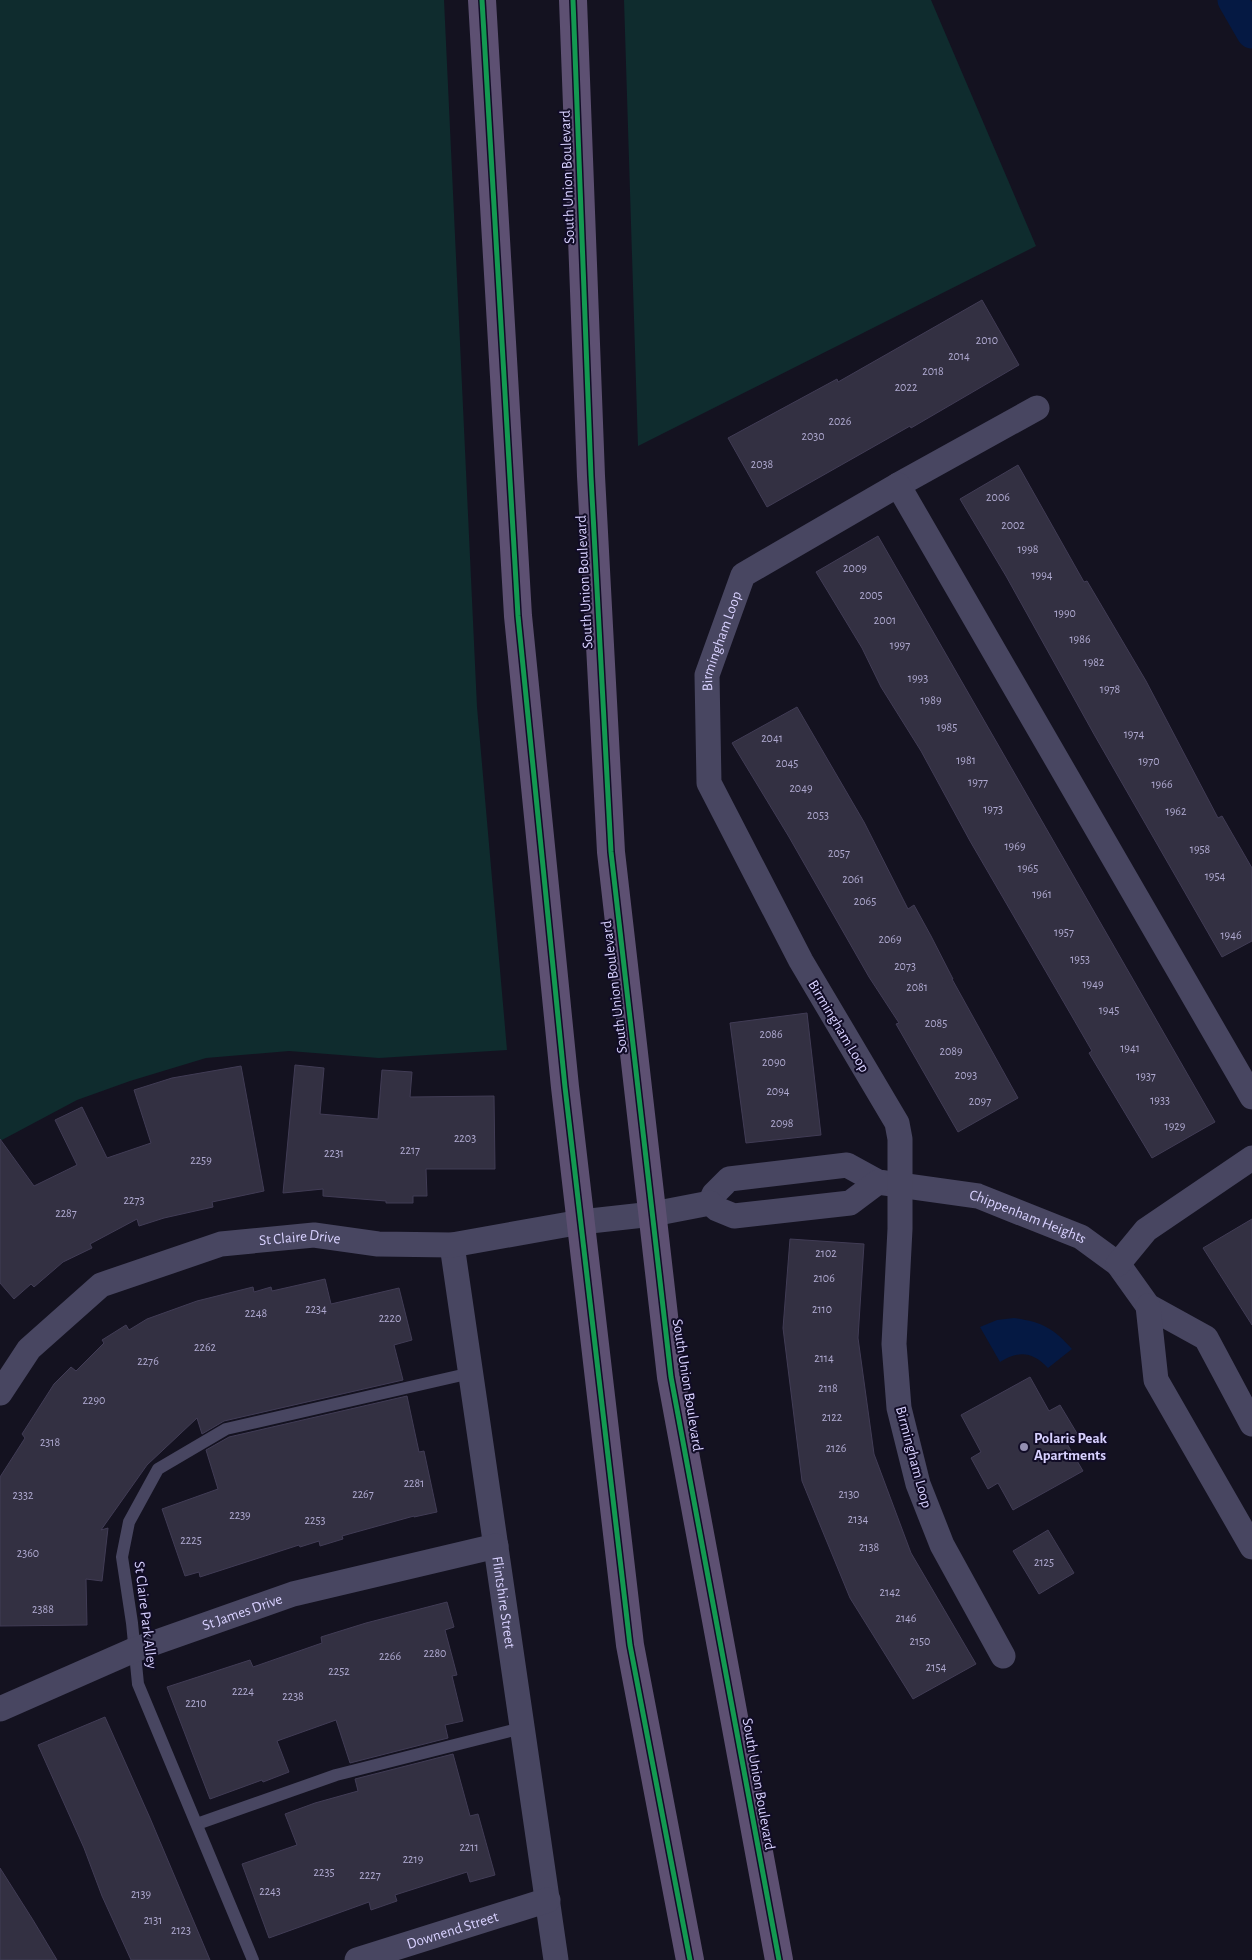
<svg xmlns="http://www.w3.org/2000/svg" width="1252" height="1960" font-family="'Alegreya Sans',sans-serif">
<style>
.green{fill:#0f2c2e}
.water{fill:#051943}
.lines{fill:none;stroke-linecap:round;stroke-linejoin:round}
.canal{stroke:#051943;stroke-width:31}
.building{fill:#333042;stroke:#413c55}
.service{stroke:#484661;stroke-width:12}
.minor{stroke:#484661;stroke-width:25}
.primary{stroke:#5d5072;stroke-width:28}
.cycleway-casing{stroke:#110c26;stroke-width:8}
.cycleway{stroke:#139951;stroke-width:5}
.poi-dot{fill:#938eb1;stroke:#110c26;stroke-width:2}
.labels{text-anchor:middle;stroke-width:4;stroke-linejoin:round;paint-order:stroke}
.number-label{font-size:12px;fill:#afa9d0}
.street-label{font-size:15px;fill:#d8d1ff;stroke:#110c26}
.poi-label{font-size:15px;font-weight:bold;fill:#d8d1ff;stroke:#110c26;text-anchor:start}
</style>
<rect width="100%" height="100%" fill="#141220"/>
<g class="green">
<path d="M0,0H444L477,707L507,1050L379,1058L289,1051L206,1058L130,1081L77,1100L0,1141Z"/>
<path d="M624,0H931L1036,246L638,446Z"/>
</g>
<path class="water" d="M1014,1318C1042,1322 1053,1328 1072,1349L1048,1368C1033,1352 1019,1350 1000,1362L980,1327L997,1320Z"/>
<g class="lines">
<path class="canal" d="M1233,0L1252,33"/>
</g>
<g class="building">
<path d="M982,300L1019,365L911,428L910,426L767,507L728,438L837,379L838,382Z"/>
<path d="M1018,465L1084,582L1087,581L1146,681L1218,818L1222,816L1252,868V941L1222,957L1095,736L1006,576L960,499Z"/>
<path d="M878,536L1215,1122L1152,1158L1089,1053L1092,1051L1070,1013L970,841L921,751L881,687L862,648L816,572Z"/>
<path d="M797,707L864,822L908,909L914,905L931,936L953,979H952L1018,1098L958,1132L896,1024L899,1023L869,977L789,837L732,743Z"/>
<path d="M807,1013L821,1135L746,1143L730,1023Z"/>
<path d="M295,1065L324,1068L320,1114L378,1119L382,1070L412,1072L410,1097L494,1096L495,1169H426L427,1196H413V1203H386V1201L323,1196V1189L283,1193Z"/>
<path d="M241,1066L264,1191L212,1202L213,1207L164,1218L139,1226L137,1219L90,1244L92,1248L63,1262L34,1287L31,1284L14,1299L0,1283V1139L34,1186L77,1165L55,1120L82,1107L107,1158L151,1143L134,1090L172,1078Z"/>
<path d="M1252,1219V1325L1203,1248Z"/>
<path d="M790,1239L864,1244L858,1338L874,1454L911,1553L976,1664L913,1699L850,1598L802,1481L783,1328Z"/>
<path d="M325,1279L331,1304L399,1288L412,1340L394,1345L403,1380L224,1421L202,1434L197,1418L147,1465L101,1530L108,1528L102,1581L86,1579L87,1625L0,1626V1477L25,1438L22,1434L54,1384L71,1367L76,1371L104,1343L102,1340L126,1325L129,1330L147,1319L197,1301L253,1287L254,1292L271,1287L272,1291Z"/>
<path d="M1030,1377L1049,1411L1060,1405L1078,1435L1066,1442L1083,1471L1013,1510L998,1483L988,1489L971,1458L981,1452L961,1415Z"/>
<path d="M407,1396L419,1452L424,1451L437,1512L414,1517V1516L342,1536L343,1539L320,1546L319,1541L300,1547L299,1545L200,1577L199,1572L185,1576L162,1509L218,1489L206,1450L229,1437Z"/>
<path d="M1048,1530L1074,1573L1039,1594L1013,1551Z"/>
<path d="M447,1602L454,1627L445,1630L457,1675L452,1676L463,1721L445,1725L448,1738L350,1763L336,1720L277,1741L289,1772L263,1782L262,1780L210,1799L167,1687L250,1660L253,1667L322,1643L321,1637L366,1623Z"/>
<path d="M105,1717L150,1818L210,1960H131L102,1896L84,1848L38,1745Z"/>
<path d="M453,1754L470,1816L478,1814L495,1875L470,1882L467,1872L395,1895L397,1901L371,1910L369,1902L269,1938L242,1864L297,1845L285,1814L315,1803L358,1791L355,1779Z"/>
<path d="M0,1868L33,1920L57,1960H0Z"/>
</g>
<g class="lines">
<g class="service">
<path d="M197,1824L336,1775L522,1728"/>
<path d="M253,1960L138,1684L132,1623L122,1557L129,1522L158,1469L226,1429L471,1373"/>
</g>
<g class="minor">
<path d="M898,485L1037,408"/>
<path id="s1" d="M710,1203L714,1194L729,1179L847,1165L878,1182L978,1196L1081,1237L1118,1264L1148,1306L1206,1338L1252,1424"/>
<path id="s2" d="M452,1245L556,1960"/>
<path d="M1118,1264L1146,1230L1252,1158"/>
<path d="M1148,1306L1156,1380L1252,1547"/>
<path id="s3" d="M0,1393L29,1349L101,1285L221,1244L314,1235L378,1244L452,1245L581,1222L653,1214L710,1203L717,1209L734,1216L850,1203L878,1182"/>
<path id="s4" d="M1003,1656L942,1545L918,1484L899,1408L894,1344L900,1229V1139L897,1123L801,961L709,783L707,675L743,575L898,485L1252,1097"/>
<path id="s5" d="M0,1709L134,1650L293,1594L496,1546"/>
<path id="s6" d="M357,1960L548,1900"/>
</g>
<g class="primary">
<path d="M482,0L518,616L565,1087L630,1645L690,1960"/>
<path d="M573,0L591,476L611,852L671,1377L779,1960"/>
</g>
<defs>
<g id="cycleway">
<path d="M482,0L518,616L565,1087L630,1645L690,1960"/>
<path d="M573,0L591,476L611,852L671,1377L779,1960"/>
</g>
</defs>
<use href="#cycleway" class="cycleway-casing"/>
<use href="#cycleway" class="cycleway"/>
</g>
<circle class="poi-dot" cx="1024" cy="1447" r="5"/>
<g class="labels">
<g class="number-label">
<text x="987" y="344">2010</text>
<text x="959" y="360">2014</text>
<text x="933" y="375">2018</text>
<text x="906" y="391">2022</text>
<text x="840" y="425">2026</text>
<text x="813" y="440">2030</text>
<text x="762" y="468">2038</text>
<text x="998" y="501">2006</text>
<text x="1013" y="529">2002</text>
<text x="1028" y="553">1998</text>
<text x="855" y="572">2009</text>
<text x="1042" y="579">1994</text>
<text x="871" y="599">2005</text>
<text x="1065" y="617">1990</text>
<text x="885" y="624">2001</text>
<text x="1080" y="643">1986</text>
<text x="900" y="649">1997</text>
<text x="1094" y="666">1982</text>
<text x="918" y="682">1993</text>
<text x="1110" y="693">1978</text>
<text x="931" y="704">1989</text>
<text x="947" y="731">1985</text>
<text x="1134" y="738">1974</text>
<text x="772" y="742">2041</text>
<text x="966" y="764">1981</text>
<text x="1149" y="765">1970</text>
<text x="787" y="767">2045</text>
<text x="978" y="786">1977</text>
<text x="1162" y="788">1966</text>
<text x="801" y="792">2049</text>
<text x="993" y="813">1973</text>
<text x="1176" y="815">1962</text>
<text x="818" y="819">2053</text>
<text x="1015" y="850">1969</text>
<text x="1200" y="853">1958</text>
<text x="839" y="857">2057</text>
<text x="1028" y="872">1965</text>
<text x="1215" y="880">1954</text>
<text x="853" y="883">2061</text>
<text x="1042" y="898">1961</text>
<text x="865" y="905">2065</text>
<text x="1064" y="936">1957</text>
<text x="1231" y="939">1946</text>
<text x="890" y="943">2069</text>
<text x="1080" y="963">1953</text>
<text x="905" y="970">2073</text>
<text x="1093" y="988">1949</text>
<text x="917" y="991">2081</text>
<text x="1109" y="1014">1945</text>
<text x="936" y="1027">2085</text>
<text x="771" y="1038">2086</text>
<text x="1130" y="1052">1941</text>
<text x="951" y="1055">2089</text>
<text x="774" y="1066">2090</text>
<text x="966" y="1079">2093</text>
<text x="1146" y="1080">1937</text>
<text x="778" y="1095">2094</text>
<text x="1160" y="1104">1933</text>
<text x="980" y="1105">2097</text>
<text x="782" y="1127">2098</text>
<text x="1175" y="1130">1929</text>
<text x="465" y="1142">2203</text>
<text x="410" y="1154">2217</text>
<text x="334" y="1157">2231</text>
<text x="201" y="1164">2259</text>
<text x="134" y="1204">2273</text>
<text x="66" y="1217">2287</text>
<text x="826" y="1257">2102</text>
<text x="824" y="1282">2106</text>
<text x="316" y="1313">2234</text>
<text x="822" y="1313">2110</text>
<text x="256" y="1317">2248</text>
<text x="390" y="1322">2220</text>
<text x="205" y="1351">2262</text>
<text x="824" y="1362">2114</text>
<text x="148" y="1365">2276</text>
<text x="828" y="1392">2118</text>
<text x="94" y="1404">2290</text>
<text x="832" y="1421">2122</text>
<text x="50" y="1446">2318</text>
<text x="836" y="1452">2126</text>
<text x="414" y="1487">2281</text>
<text x="363" y="1498">2267</text>
<text x="849" y="1498">2130</text>
<text x="23" y="1499">2332</text>
<text x="240" y="1519">2239</text>
<text x="858" y="1523">2134</text>
<text x="315" y="1524">2253</text>
<text x="191" y="1544">2225</text>
<text x="869" y="1551">2138</text>
<text x="28" y="1557">2360</text>
<text x="1044" y="1566">2125</text>
<text x="890" y="1596">2142</text>
<text x="43" y="1613">2388</text>
<text x="906" y="1622">2146</text>
<text x="920" y="1645">2150</text>
<text x="435" y="1657">2280</text>
<text x="390" y="1660">2266</text>
<text x="936" y="1671">2154</text>
<text x="339" y="1675">2252</text>
<text x="243" y="1695">2224</text>
<text x="293" y="1700">2238</text>
<text x="196" y="1707">2210</text>
<text x="469" y="1851">2211</text>
<text x="413" y="1863">2219</text>
<text x="324" y="1876">2235</text>
<text x="370" y="1879">2227</text>
<text x="270" y="1895">2243</text>
<text x="141" y="1898">2139</text>
<text x="153" y="1924">2131</text>
<text x="181" y="1934">2123</text>
</g>
<g class="street-label">
<text transform="translate(567 177) rotate(-92)" y="5">South Union Boulevard</text>
<text transform="translate(584 582) rotate(-93)" y="5">South Union Boulevard</text>
<text dy="5" stroke="none"><textPath href="#s4" startOffset="1089">Birmingham Loop</textPath></text>
<text transform="translate(614 987) rotate(-97)" y="5">South Union Boulevard</text>
<text transform="translate(839 1026) rotate(59)" y="5">Birmingham Loop</text>
<text dy="5" stroke="none"><textPath href="#s1" startOffset="340">Chippenham Heights</textPath></text>
<text dy="5" stroke="none"><textPath href="#s3" startOffset="355">St Claire Drive</textPath></text>
<text transform="translate(688 1385) rotate(81)" y="5">South Union Boulevard</text>
<text transform="translate(914 1457) rotate(75)" y="5">Birmingham Loop</text>
<text dy="5" stroke="none"><textPath href="#s2" startOffset="361">Flintshire Street</textPath></text>
<text dy="5" stroke="none"><textPath href="#s5" startOffset="261">St James Drive</textPath></text>
<text transform="translate(146 1615) rotate(83)" y="5">St Claire Park Alley</text>
<text transform="translate(759 1784) rotate(80)" y="5">South Union Boulevard</text>
<text dy="5" stroke="none"><textPath href="#s6" startOffset="100">Downend Street</textPath></text>
</g>
<g class="poi-label">
<text x="1034" y="1443">Polaris Peak<tspan x="1034" dy="17">Apartments</tspan></text>
</g>
</g>
</svg>
